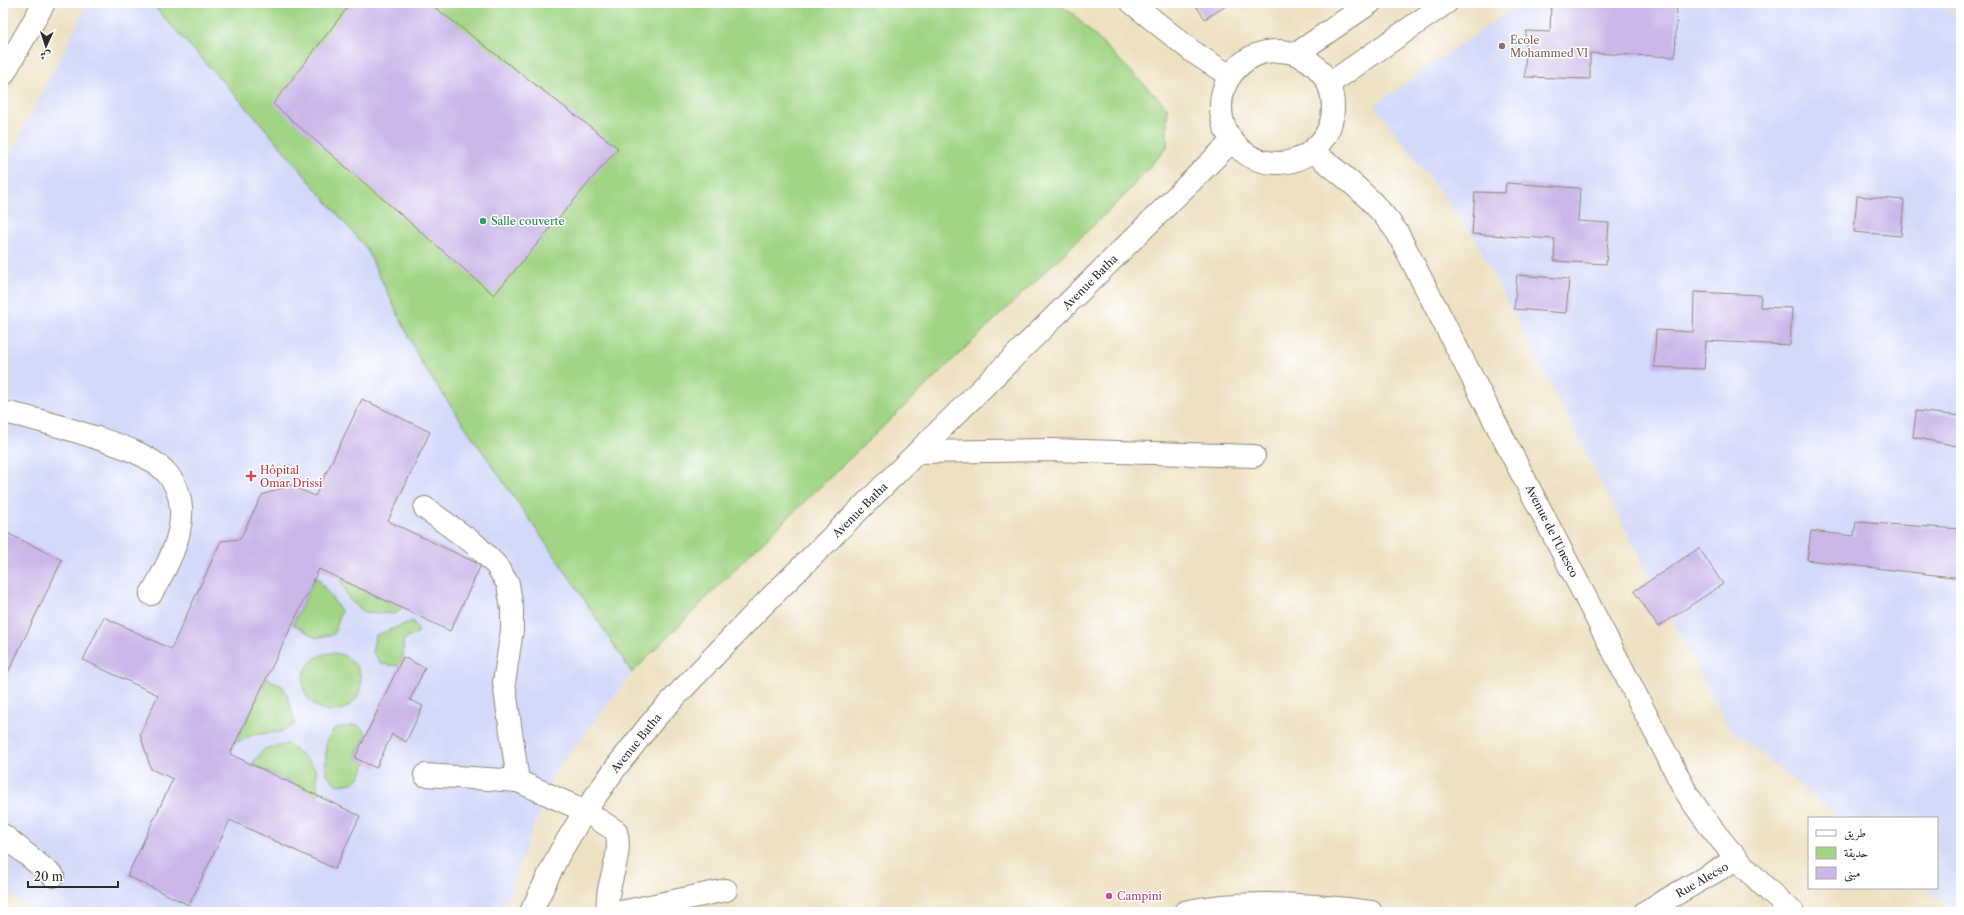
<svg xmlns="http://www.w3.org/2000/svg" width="1964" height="915" font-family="'Libre Caslon Text',Amiri,serif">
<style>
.built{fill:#d2d9f9}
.green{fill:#a1d585;stroke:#668058}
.building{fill:#cbb7e8}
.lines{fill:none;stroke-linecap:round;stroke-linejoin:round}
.minor-casing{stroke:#8c8676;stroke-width:24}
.major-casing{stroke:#8c8676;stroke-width:24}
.minor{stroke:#fff;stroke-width:22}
.major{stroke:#fff;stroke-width:22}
.education-dot{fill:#8d6e63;stroke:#fff;stroke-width:1.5}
.leisure-dot{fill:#2e9e5b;stroke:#fff;stroke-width:1.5}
.health-dot{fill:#e0444e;stroke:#fff;stroke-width:1.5}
.hotel-dot{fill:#d1479c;stroke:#fff;stroke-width:1.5}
.labels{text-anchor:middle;stroke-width:3;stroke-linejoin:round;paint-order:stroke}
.education-label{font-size:11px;fill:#785e54;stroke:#fff;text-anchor:start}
.leisure-label{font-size:11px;fill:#27864d;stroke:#fff;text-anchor:start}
.street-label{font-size:11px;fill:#2b2b2b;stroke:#fff}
.health-label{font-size:11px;fill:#be3a42;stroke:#fff;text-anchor:start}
.hotel-label{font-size:11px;fill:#b23c85;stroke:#fff;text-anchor:start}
</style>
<rect width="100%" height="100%" fill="#fff"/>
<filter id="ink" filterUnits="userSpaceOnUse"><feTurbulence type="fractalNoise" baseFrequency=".025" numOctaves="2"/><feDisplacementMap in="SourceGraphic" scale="8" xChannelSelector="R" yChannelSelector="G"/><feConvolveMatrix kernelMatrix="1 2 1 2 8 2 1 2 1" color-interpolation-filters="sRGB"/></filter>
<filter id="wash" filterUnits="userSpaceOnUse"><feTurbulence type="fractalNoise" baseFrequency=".012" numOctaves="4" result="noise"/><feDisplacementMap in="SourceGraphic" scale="16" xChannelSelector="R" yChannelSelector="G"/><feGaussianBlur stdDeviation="0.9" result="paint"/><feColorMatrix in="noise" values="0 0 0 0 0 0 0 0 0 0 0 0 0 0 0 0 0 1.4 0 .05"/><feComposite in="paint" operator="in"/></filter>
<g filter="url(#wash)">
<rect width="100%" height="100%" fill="#eee1c1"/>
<g class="built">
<path d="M88,3H151L257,119L366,248L422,364L576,587L632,673L554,773L502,912H35L5,891L3,893V169Z"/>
<path d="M1520,3H1938L1961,19V912H1954L1925,888H1937V818H1840L1728,727L1472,234L1374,105Z"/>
<path d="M1942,3H1961V16Z"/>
</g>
<g class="green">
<path d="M151,3H1057L1072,13L1167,107V147L1122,198L752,552L632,673L576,587L422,364L366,248L257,119Z"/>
<path d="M316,576L341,611L334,634L316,638L293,624Z"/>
<path d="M340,579L402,608L396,614L364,612L349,599Z"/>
<path d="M413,621L419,632L403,640V657L398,666L381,664L372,651L376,635Z"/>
<circle cx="332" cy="682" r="29"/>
<path d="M267,678L283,687L288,697L295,724L280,732L252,735L235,743Z"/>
<path d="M358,725L366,733L355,758L366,763L360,776L354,783L337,785L326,773V741L335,728Z"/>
<path d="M287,744L306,758L316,770L318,796L252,764L264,749Z"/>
</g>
<g id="blocks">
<g class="building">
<path d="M351,3H429L618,148L494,295L273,104Z"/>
<path d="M1194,3H1231L1205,19Z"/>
<path d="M1551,3H1677L1675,57L1590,53V79L1525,77L1526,31L1550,32Z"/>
<path d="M1506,183L1580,188L1578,221L1609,223L1606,264L1554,261L1555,239L1472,234L1475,192L1505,193Z"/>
<path d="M1857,196L1904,200L1901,236L1854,232Z"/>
<path d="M1517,275L1569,279L1566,313L1514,309Z"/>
<path d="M1694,292L1761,295L1760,307L1792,308L1790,345L1706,341L1704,369L1654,367L1656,330L1693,332Z"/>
<path d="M362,399L430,432L388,521L481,565L450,631L319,569L230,754L360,816L335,869L230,820L189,905L127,876L173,779L151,769L140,734L158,695L83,660L104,617L171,649L221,541L240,539L262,495L290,485L315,496Z"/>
<path d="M1916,411L1961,416V447L1913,437Z"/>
<path d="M1856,522L1961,529V578L1807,560L1811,531L1854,536Z"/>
<path d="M3,531L62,560L3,683Z"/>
<path d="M1699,548L1723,584L1658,627L1634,591Z"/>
<path d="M403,657L425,668L410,700L423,706L406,742L392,734L376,768L355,758Z"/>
</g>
</g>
</g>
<g filter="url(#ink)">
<use href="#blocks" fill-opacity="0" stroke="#8c8676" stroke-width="1"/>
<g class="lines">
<defs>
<g id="minor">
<path d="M3,412C35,418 66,428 97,438C118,445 148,454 165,471C199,508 172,559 151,594"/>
<path d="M918,452L1050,450L1254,456"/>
<path d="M425,508L476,545L496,565L508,584L512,609V630L504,683L518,781"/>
<path d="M425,775L518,781L585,811L616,831C624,858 604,884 608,912H617"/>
<path d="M3,835L53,876"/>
<path d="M531,912L559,854L585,811L617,766L655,718L760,608L1232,141"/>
<path d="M621,912L726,890"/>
<path d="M1185,912C1242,899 1313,904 1371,912"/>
<path d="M1645,912L1737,859"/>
</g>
<g id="major">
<path d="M1132,3L1193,52L1230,76"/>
<circle cx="1277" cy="107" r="56"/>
<path d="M1296,54L1370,3"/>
<path d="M3,75L44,3"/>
<path d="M1329,84L1446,3"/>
<path d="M1312,151C1344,176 1374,199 1397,232L1686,792C1715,837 1752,878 1793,912"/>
</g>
</defs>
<use href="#minor" class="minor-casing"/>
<use href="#major" class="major-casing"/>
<use href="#minor" class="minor"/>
<use href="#major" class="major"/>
</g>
</g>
<circle class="education-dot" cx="1502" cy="46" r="4"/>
<circle class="leisure-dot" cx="483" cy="221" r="4"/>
<path class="health-dot" d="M249 470h4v4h4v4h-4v4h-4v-4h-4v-4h4z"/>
<circle class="hotel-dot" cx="1109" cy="896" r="4"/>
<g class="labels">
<g class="education-label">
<text x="1510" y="44">École<tspan x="1510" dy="13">Mohammed VI</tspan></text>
</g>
<g class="leisure-label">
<text x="491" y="225">Salle couverte</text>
</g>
<g class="street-label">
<text transform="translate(1090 282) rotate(-45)" y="4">Avenue Batha</text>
<text transform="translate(860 510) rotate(-45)" y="4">Avenue Batha</text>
<text transform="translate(1552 531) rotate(63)" y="4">Avenue de l'Unesco</text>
<text transform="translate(636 743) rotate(-51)" y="4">Avenue Batha</text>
<text transform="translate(1702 880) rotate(-30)" y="4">Rue Alecso</text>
</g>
<g class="health-label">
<text x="260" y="474">Hôpital<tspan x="260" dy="13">Omar Drissi</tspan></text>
</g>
<g class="hotel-label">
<text x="1117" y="900">Campini</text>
</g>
</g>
<rect width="1964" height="915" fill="none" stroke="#fff" stroke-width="16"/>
<rect x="1808" y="817" width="130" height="72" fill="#ffffff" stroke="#aaaaaa"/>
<rect x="1816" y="830" width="20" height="6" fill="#ffffff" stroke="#aaaaaa"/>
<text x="1844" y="837" font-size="12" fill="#2b2b2b">طريق</text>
<rect x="1816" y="847" width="20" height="12" fill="#a1d585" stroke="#aaaaaa"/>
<text x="1844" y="857" font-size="12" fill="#2b2b2b">حديقة</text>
<rect x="1816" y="867" width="20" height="12" fill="#cbb7e8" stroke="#aaaaaa"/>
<text x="1844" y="877" font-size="12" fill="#2b2b2b">مبنى</text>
<g transform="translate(46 46) rotate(183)" stroke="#ffffff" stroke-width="3" paint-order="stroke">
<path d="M0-3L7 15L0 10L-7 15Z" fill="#2b2b2b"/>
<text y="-6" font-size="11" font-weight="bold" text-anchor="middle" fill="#2b2b2b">ش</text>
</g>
<path d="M28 881v6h90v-6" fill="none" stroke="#2b2b2b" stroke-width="2"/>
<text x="34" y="881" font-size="12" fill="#2b2b2b" stroke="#ffffff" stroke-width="3" paint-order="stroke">20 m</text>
</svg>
